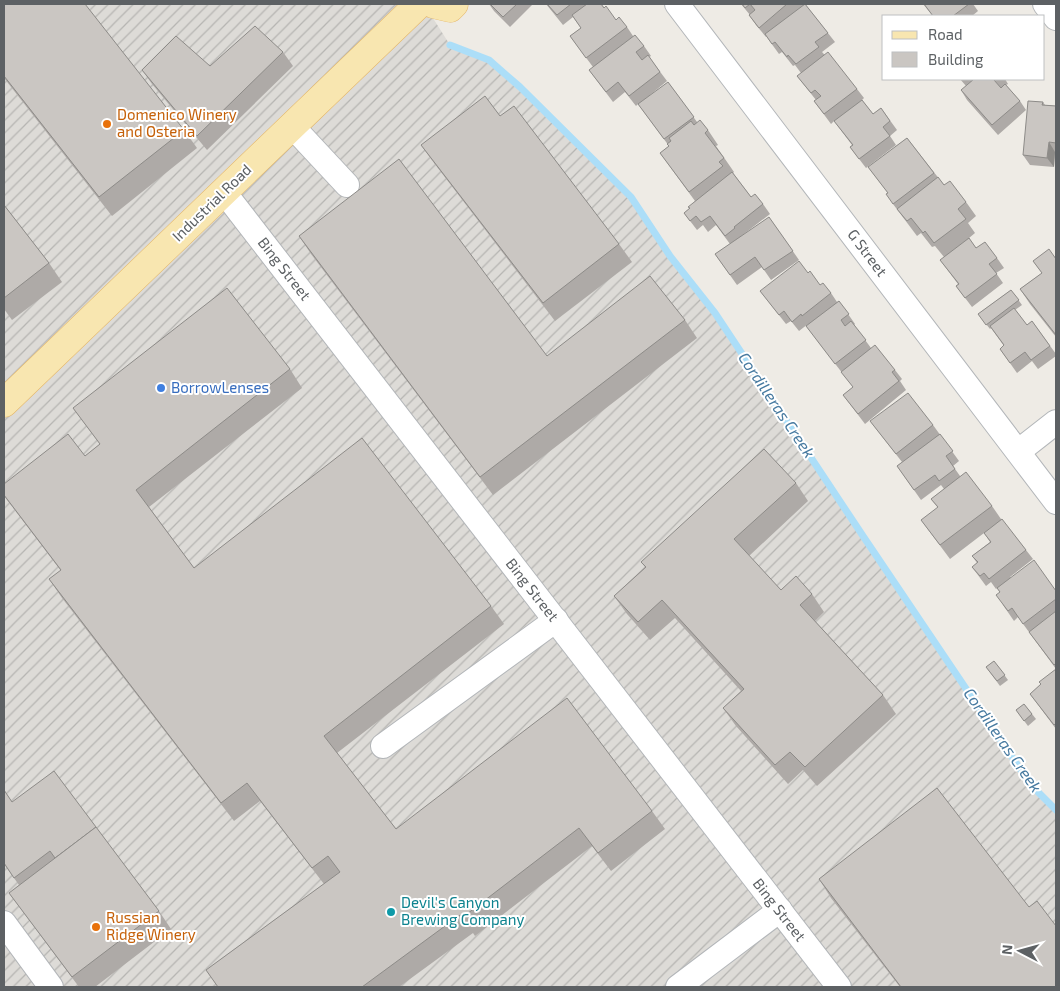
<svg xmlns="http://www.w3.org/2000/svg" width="1060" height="991" font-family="'Exo 2',sans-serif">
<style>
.industrial{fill:url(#industrial-furrows)}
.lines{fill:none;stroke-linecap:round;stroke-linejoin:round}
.stream{stroke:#acdef8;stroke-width:7}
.minor-casing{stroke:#b3b6b9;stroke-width:26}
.major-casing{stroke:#e5b667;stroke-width:29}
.minor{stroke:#fff;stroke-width:24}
.major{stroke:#f8e6b0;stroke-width:28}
.wall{fill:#aeaaa7}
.shaded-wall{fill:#8d8b88}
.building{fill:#cac6c2;stroke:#8d8b88}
.food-dot{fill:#e8710a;stroke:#fff;stroke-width:2}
.shop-dot{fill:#3f7fe0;stroke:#fff;stroke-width:2}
.culture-dot{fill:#0f9aa8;stroke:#fff;stroke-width:2}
.labels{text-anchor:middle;stroke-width:4;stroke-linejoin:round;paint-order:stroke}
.food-label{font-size:15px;fill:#c56008;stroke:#fff;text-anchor:start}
.street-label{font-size:15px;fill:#5d6164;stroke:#fff}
.shop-label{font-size:15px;fill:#366cbe;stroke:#fff;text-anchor:start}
.culture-label{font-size:15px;fill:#0d838f;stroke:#fff;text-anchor:start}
.water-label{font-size:16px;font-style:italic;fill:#477aa0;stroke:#fff}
</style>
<defs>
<pattern id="industrial-furrows" width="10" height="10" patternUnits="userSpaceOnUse" patternTransform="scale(1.25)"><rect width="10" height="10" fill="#dddbd7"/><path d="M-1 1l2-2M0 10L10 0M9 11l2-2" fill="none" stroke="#b6b5b2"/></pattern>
</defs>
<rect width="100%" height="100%" fill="#eeebe5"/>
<path class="industrial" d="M4,4H424L450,45L489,60L520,87L631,197L670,256L715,313L863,536L1031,785L1056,810V987H4Z"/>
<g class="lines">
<path class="stream" d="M450,45L489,60L520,87L631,197L670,256L715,313L863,536L1031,785L1056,810"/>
<defs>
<g id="minor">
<path d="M677,4L1056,502"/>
<path d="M1045,4L1056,18"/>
<path d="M292,126L347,185"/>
<path d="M224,192L839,987"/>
<path d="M1019,451L1056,422"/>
<path d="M383,746L556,620"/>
<path d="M4,923L51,987"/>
<path d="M678,987L780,910"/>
</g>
<g id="major">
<path d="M433,4L450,8L454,4"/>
<path d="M4,403L419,4"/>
</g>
</defs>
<use href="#minor" class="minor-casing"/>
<use href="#major" class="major-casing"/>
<use href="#minor" class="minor"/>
<use href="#major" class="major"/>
</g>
<g class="wall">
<path d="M4,4L184,130L197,148L112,216L4,78Z"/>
<path d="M489,4H531L532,5L510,27L494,11Z"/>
<path d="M546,4H601L616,20L627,27L633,36L644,46L651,56L649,57L667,81L644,100L668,82L697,122L708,130L718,145L716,146L734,172L733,173L751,197L763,204L770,214L740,237L769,217L799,260L771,280L762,267L737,285L715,254L730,244L716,225L708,232L703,225L697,230L684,213L690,208L695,201L660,153L669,146L638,104L636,106L625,92L613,102L589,70L593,67L570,36L581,28L573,17L563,25Z"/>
<path d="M741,4H805L835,42L822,52L857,89L864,98L862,100L873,114L881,108L897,130L890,136L896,145L866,168L850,147L852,145L834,121L831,124L814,101L816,100L797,76L801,73L795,65L793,66L782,52L779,54L766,36V37L756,25L749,15H750Z"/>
<path d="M923,4H973L978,11L972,16H933Z"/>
<path d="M283,52L293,66L207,150L152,84L142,70L210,66Z"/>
<path d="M960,79H1005L1008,84L1006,85L1020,101L1026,110L998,135L967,100L961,90L966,86Z"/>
<path d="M1043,102L1045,105L1056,106V152H1055L1054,167L1030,165L1023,155Z"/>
<path d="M500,116L619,244L632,262L555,321L434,163L421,145Z"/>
<path d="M907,138L944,185L966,202L976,216L968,223L975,233L969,238L976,248L997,258L1004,268L996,273L1003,283L972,307L956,286L958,284L940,260L944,257L935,246L932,247L921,233L917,236L893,204L888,193L868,167Z"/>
<path d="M4,205L49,263L62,282L12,320L4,309Z"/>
<path d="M299,236L547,356L685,320L697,338L493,495L311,254Z"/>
<path d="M1056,259V337L1030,304L1020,289L1042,273L1033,261Z"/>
<path d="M808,273L820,285L831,293L837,302L839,301L855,324L854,325L871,348L895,370L902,379L900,381L906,390L865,424L843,395L853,387L813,335L806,326L808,324L799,331L791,321L786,324L760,291Z"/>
<path d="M1011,290L1022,305L1015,310L1027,325L1032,321L1056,354V356L1038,369L1032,361L1017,373L1000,349L1004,346L991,328L990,329L978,314Z"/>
<path d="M290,369L302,388L149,507L194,568L491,606L504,624L337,753L396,829L652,811L665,829L611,871L592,846L475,936L473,933L399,987H218L206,970L324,884L260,801L234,821L62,598L49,579L61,571L4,496V484L85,456L100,444L73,408Z"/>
<path d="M870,421L933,425L959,461L953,466L960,476L992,506L1001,519L1026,550L1033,559L1010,577L1056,591V729L1030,694L1041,684L1056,669L1018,617L1014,621L1003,605L1000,592L997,588L996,589L991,582L986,586L972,567L977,563L972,556L990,542L984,533L950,559L921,520L938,508L931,499L944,489L941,485L921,500L897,466L902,462Z"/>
<path d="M796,483L808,501L749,556L781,590L812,594L824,612L815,621L883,695L896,714L817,786L803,770L788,784L736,726L723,708L741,691L675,618L650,640L627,614L614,596L645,567L641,562Z"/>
<path d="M994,661L1008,680L1000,686L986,667Z"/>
<path d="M1024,704L1036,719L1028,726L1016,710Z"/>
<path d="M4,790L12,802L159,911L171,929L95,987H79L9,893L19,885L4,864Z"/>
<path d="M819,879L1029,907L1056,987H900L831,898Z"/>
</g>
<path class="shaded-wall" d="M1049,142L1055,152L1054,167L1047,158Z"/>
<g class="building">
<path d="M4,4H85L184,130L99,197L4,76Z"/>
<path d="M490,4H517L503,17Z"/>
<path d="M547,4H571L557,15Z"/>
<path d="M587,4H601L604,8L606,6L616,20L619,17L627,27L586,58L570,36L581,28L572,15Z"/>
<path d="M742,4H787L759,28L749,15L755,10L750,4L745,8Z"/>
<path d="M805,4L828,33L815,42L819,47L796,64L788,55L787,57L775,42L772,44L765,34Z"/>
<path d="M924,4H969L953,16H933Z"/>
<path d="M255,26L283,52L197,136L142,70L176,36L210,66Z"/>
<path d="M635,35L644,46L636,52L642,60L648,55L660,72L629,96L618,82L606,92L589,70Z"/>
<path d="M828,52L857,89L824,114L814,101L821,96L815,90L811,93L797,76Z"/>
<path d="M974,79H996L994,80L1001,88L1005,84L1020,101L992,125L961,90Z"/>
<path d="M668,82L694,117L664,139L638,104Z"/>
<path d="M485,96L500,116L514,106L619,244L543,303L421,145Z"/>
<path d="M862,100L873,114L881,108L890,121L883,127L890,136L859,159L850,147L853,145L834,121Z"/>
<path d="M1028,101L1043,102L1042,105L1056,106V143L1049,142L1047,158L1023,155Z"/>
<path d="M700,120L708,130L705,133L724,158L719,162L723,166L689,192L660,153L669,146L667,144L671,141L669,138L691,121L694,125Z"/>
<path d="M907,138L934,173L893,204L886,194L888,193L868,167Z"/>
<path d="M399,159L547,356L650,276L685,320L480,477L299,236Z"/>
<path d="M732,172L751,197L755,194L763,204L734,227L735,228L725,236L710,216L701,222L696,216L690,221L684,213L690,208L688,207Z"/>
<path d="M938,177L944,185L950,181L966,202L958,209L966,219L934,243L925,231L923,233L911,218L907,221L897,209Z"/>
<path d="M4,205L49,263L4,298Z"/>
<path d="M769,217L793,251L764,270L755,257L730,275L715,254Z"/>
<path d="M969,238L976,248L985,242L997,258L989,264L997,274L965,298L956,286L959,284L940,260Z"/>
<path d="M1049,249L1056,259V335L1020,289L1042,273L1033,261Z"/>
<path d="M799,261L808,273L810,271L820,285L823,283L831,293L802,316L801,314L792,322L784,311L779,315L760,291Z"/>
<path d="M227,288L290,369L136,490L194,568L362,438L491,606L324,736L396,829L567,698L652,811L598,853L579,828L463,917L460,915L362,987H218L206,970L340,872L328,856L312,868L247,783L221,803L49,579L61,570L4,495V484L68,434L85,456L100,444L73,408Z"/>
<path d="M1011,290L1019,300L986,325L978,314Z"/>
<path d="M839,301L849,314L841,320L845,326L851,321L866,340L835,364L806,326Z"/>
<path d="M1014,308L1027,325L1032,321L1050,346L1031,360L1025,352L1010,363L1000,349L1004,345L990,326Z"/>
<path d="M875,345L895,370L892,372L899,381L858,414L843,395L853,387L841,372Z"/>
<path d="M908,393L933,425L896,454L870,421Z"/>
<path d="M940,434L953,451L946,456L955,469L939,481L935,475L914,490L897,466Z"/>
<path d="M764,449L796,483L734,539L781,590L796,576L812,594L800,605L883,695L805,767L790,752L775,765L723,708L744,689L662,600L638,622L614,596L646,567L641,562Z"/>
<path d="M966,472L992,506L940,545L921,520L938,507L931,499Z"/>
<path d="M1002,519L1026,550L989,579L984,573L980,576L972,567L978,562L972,556L991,542L984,533Z"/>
<path d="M1034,560L1056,591V599L1023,624L1012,608L1008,611L996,595L1000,592L997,588Z"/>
<path d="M1056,611V663L1054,665L1029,632Z"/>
<path d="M994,661L1005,675L997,681L986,667Z"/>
<path d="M1056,669V723L1054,725L1030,694L1041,684L1039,682Z"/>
<path d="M1024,704L1032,714L1024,721L1016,710Z"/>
<path d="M54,771L96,827L55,858L50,851L14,878L4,863V790L12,802Z"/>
<path d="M937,788L1029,907L1037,901L1056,926V987H901L819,879Z"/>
<path d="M96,827L159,911L72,977L9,893Z"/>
</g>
<g class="food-dot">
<circle cx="107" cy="124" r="5"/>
<circle cx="96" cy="927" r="5"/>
</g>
<circle class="shop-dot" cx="161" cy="388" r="5"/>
<circle class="culture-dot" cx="391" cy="912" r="5"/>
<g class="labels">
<g class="food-label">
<text x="117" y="120">Domenico Winery<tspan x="117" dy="17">and Osteria</tspan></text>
<text x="106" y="923">Russian<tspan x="106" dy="17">Ridge Winery</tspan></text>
</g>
<g class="street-label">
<text transform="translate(212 203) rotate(-44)" y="5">Industrial Road</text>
<text transform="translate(867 253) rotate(53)" y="5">G Street</text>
<text transform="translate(284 269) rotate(52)" y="5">Bing Street</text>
<text transform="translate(532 590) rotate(52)" y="5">Bing Street</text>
<text transform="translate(779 910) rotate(52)" y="5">Bing Street</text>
</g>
<g class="shop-label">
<text x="171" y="393">BorrowLenses</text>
</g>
<g class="culture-label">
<text x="401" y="908">Devil's Canyon<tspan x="401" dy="17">Brewing Company</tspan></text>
</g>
<g class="water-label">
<text transform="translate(777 405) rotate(56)" y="6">Cordilleras Creek</text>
<text transform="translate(1003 740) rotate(55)" y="6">Cordilleras Creek</text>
</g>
</g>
<rect width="1060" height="991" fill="none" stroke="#5d6164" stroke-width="10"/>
<rect x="882" y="15" width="162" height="65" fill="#ffffff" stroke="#bec0c1"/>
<rect x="892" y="31" width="25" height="8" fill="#f8e6b0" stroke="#bec0c1"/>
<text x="928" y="40" font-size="15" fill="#5d6164">Road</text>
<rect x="892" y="52" width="25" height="15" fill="#cac6c2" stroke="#bec0c1"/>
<text x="928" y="65" font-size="15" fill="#5d6164">Building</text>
<g transform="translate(1020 951) rotate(276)" stroke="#ffffff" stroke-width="4" paint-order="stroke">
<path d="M0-4L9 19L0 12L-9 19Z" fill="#5d6164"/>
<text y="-8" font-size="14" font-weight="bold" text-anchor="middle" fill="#5d6164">N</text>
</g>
</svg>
